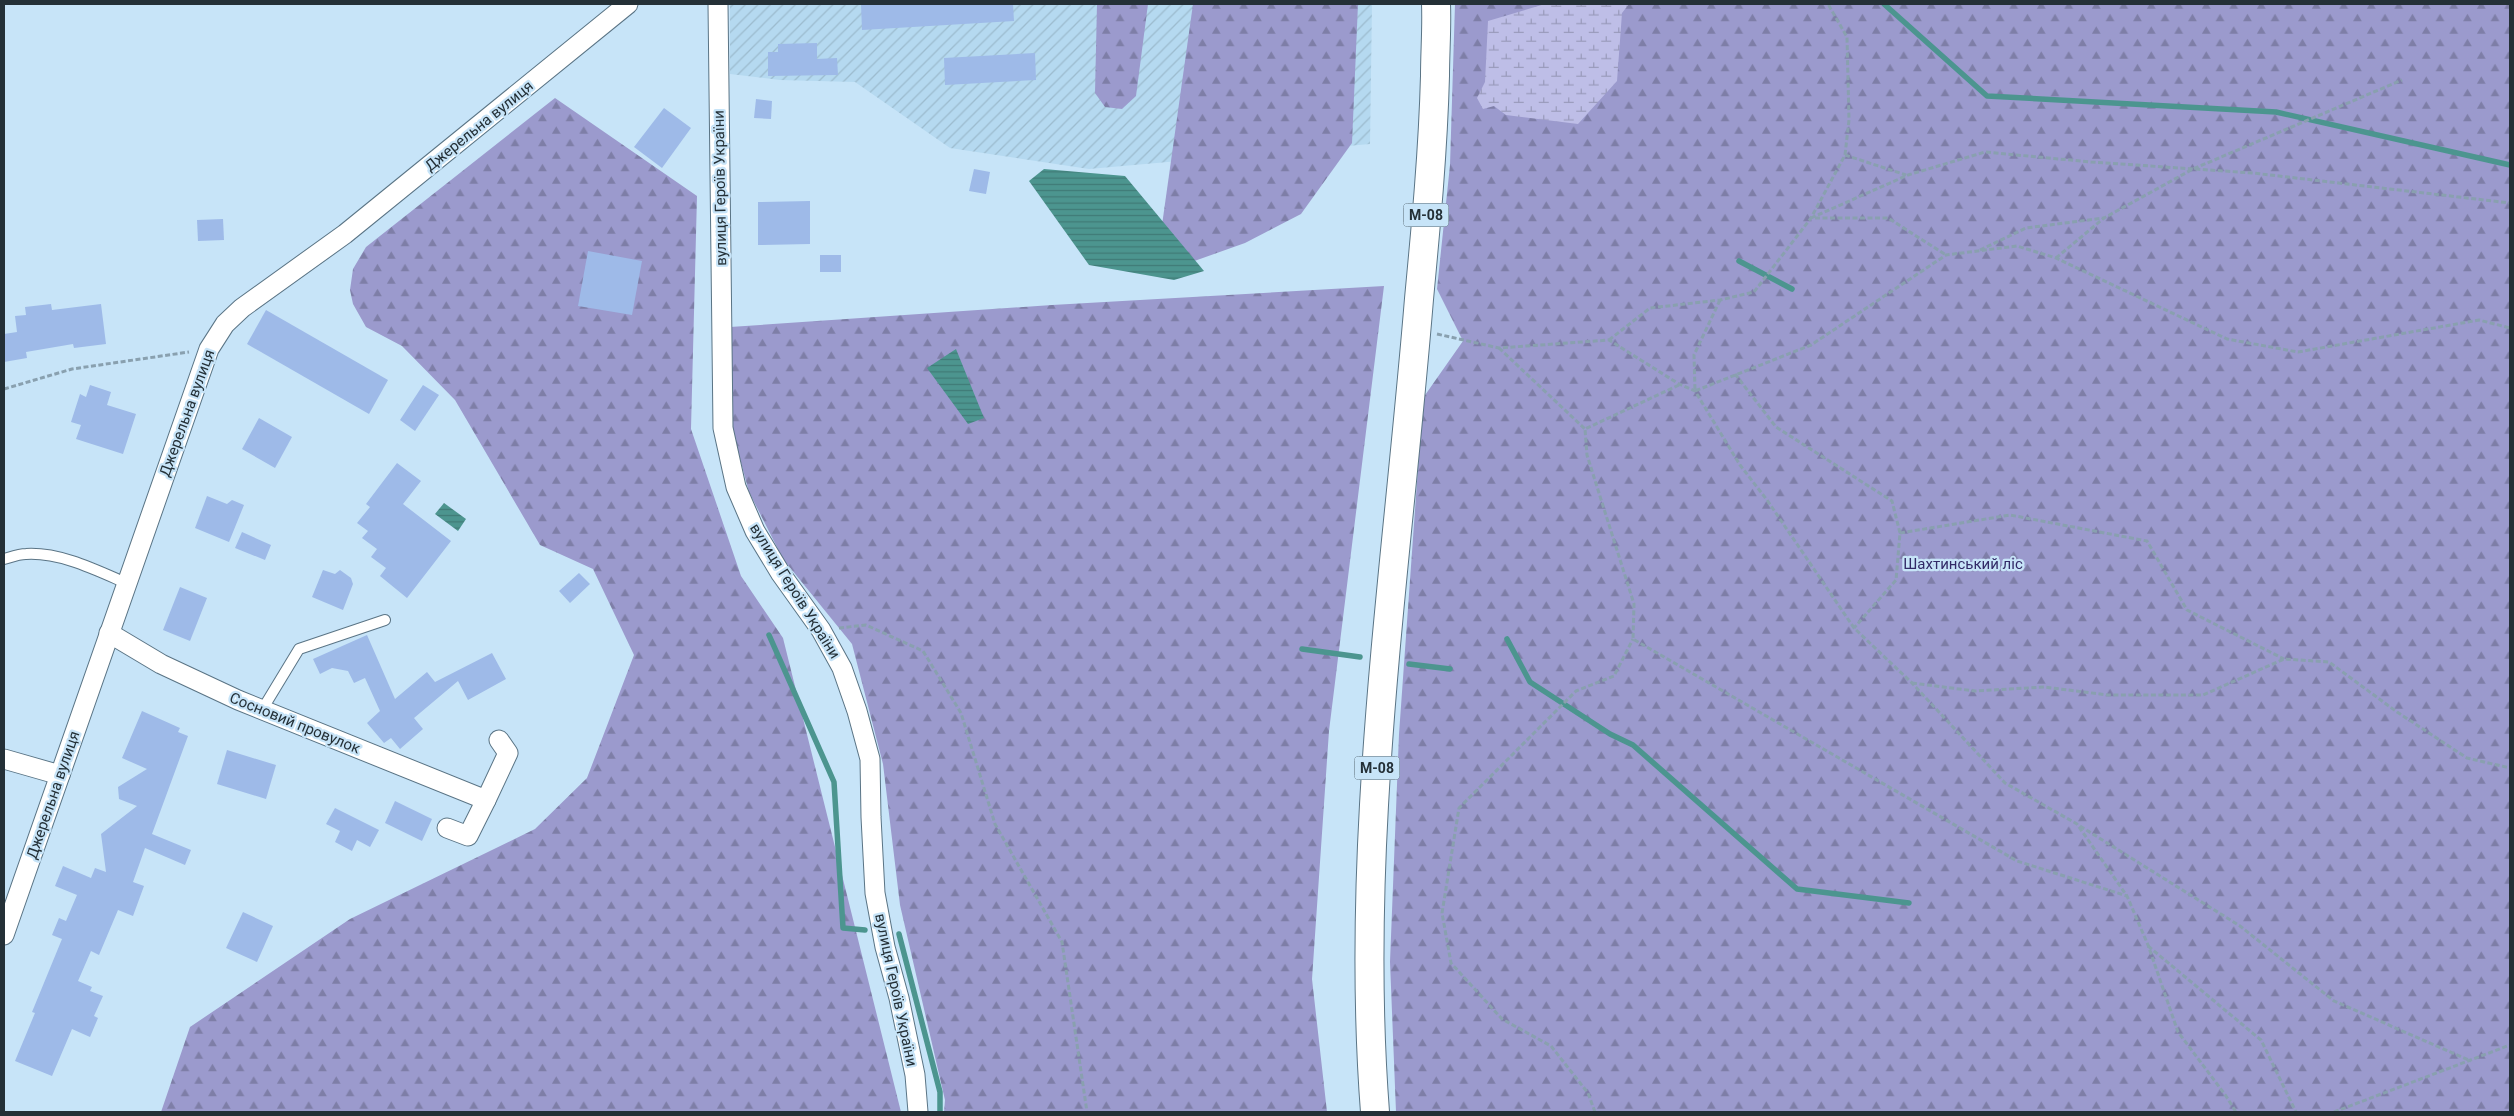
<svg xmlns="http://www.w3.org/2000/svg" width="2514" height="1116" font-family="Roboto,sans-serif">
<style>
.industrial{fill:url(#industrial-furrows)}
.forest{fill:url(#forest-firs)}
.wetland{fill:url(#wetland-marsh)}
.water{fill:url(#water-rules)}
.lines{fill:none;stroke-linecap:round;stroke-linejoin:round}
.stream{stroke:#4c958f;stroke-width:5.5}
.building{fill:#9ebae8}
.lane-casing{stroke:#5a7485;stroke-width:12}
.street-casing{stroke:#5a7485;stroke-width:21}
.highway-casing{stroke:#5a7485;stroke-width:30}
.path{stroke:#89a0af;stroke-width:3;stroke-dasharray:5 2.5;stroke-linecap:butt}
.lane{stroke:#fff;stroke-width:10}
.street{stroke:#fff;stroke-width:19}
.highway{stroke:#fff;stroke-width:28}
.labels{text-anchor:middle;stroke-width:4.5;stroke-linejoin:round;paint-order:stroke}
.shield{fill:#c7e4f8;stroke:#556671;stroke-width:1}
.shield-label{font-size:14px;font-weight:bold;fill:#243037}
.street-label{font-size:15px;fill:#243037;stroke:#c7e4f8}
.park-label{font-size:15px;fill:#322a67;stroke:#c7e4f8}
</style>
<defs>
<pattern id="industrial-furrows" width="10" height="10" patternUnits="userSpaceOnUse" patternTransform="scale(1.25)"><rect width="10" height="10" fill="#b5d9f0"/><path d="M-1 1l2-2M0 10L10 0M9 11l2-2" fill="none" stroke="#9cbbce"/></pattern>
<pattern id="forest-firs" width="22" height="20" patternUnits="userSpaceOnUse" patternTransform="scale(1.25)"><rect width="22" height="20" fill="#9b9acd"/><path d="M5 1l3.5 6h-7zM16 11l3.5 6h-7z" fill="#7e7ea7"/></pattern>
<pattern id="wetland-marsh" width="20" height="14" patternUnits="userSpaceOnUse" patternTransform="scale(1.25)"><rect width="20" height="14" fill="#bebee7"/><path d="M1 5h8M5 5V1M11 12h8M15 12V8" fill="none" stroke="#9a9bbc"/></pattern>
<pattern id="water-rules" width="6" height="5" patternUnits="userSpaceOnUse" patternTransform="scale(1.25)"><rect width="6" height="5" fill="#4c958f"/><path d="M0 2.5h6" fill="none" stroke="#3f7a76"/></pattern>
</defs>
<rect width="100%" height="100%" fill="#c7e4f8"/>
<path class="industrial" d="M730,4H1372L1370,144L1089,169L950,148L855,82L780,80L730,74Z"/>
<g class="forest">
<path d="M1097,4H1148L1136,96L1122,109L1105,107L1095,93Z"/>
<path d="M1193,4H1358L1352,143L1301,214L1245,243L1155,275Z"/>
<path d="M1455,4H2510V1112H1396L1390,962L1399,734L1423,398L1463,341L1437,289L1450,165Z"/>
<path d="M555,98L697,196L691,429L741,576L783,638L901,1112H161L190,1027L350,919L535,829L587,778L634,655L593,569L540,545L455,400L402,346L366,327L353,304L350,290L353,269L366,247Z"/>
<path d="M1384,286L1329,731L1312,979L1327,1112H944L945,1100L900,905L883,764L852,644L783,559L749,492L731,426L730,327L1052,305Z"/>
</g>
<path class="wetland" d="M1545,4H1629L1622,13L1617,81L1578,124L1506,115L1494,106L1483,109L1477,98L1485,82L1488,21Z"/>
<g class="water">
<path d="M1044,169L1125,176L1204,271L1174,280L1089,265L1029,181Z"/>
<path d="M956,349L984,418L968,424L927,368Z"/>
<path d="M444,503L466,519L458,531L435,514Z"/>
</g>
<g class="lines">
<g class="stream">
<path d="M1884,4L1987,96L2276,112L2510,165"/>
<path d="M1739,261L1792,289"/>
<path d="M769,635L834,782L843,928L865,930"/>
<path d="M1507,639L1530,682L1610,734L1633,745L1797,889L1909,903"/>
<path d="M1302,649L1360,657"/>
<path d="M1409,664L1450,669"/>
<path d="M899,934L940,1092V1112"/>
</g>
</g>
<g class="building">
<path d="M861,4H1013L1014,21L862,30Z"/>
<path d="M817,43V59L837,58L838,75L768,76V52H778V44Z"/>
<path d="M1035,53L1036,80L945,85L944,58Z"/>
<path d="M756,99L772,101L771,119L754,118Z"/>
<path d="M664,108L691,128L662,168L634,147Z"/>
<path d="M974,169L990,172L986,194L969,191Z"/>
<path d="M810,201V244L758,245V202Z"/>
<path d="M223,219L224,240L198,241L197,220Z"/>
<path d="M588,251L642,261L632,315L578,306Z"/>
<rect x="820" y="255" width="21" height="17"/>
<path d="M51,304L52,310L101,304L106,344L74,348L73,344L26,352L27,358L4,362V334L17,332L15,316L26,315L25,307Z"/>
<path d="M266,310L388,380L369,414L247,344Z"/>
<path d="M90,385L111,392L107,405L136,414L123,454L76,439L81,425L71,422L80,394L86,397Z"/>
<path d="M423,385L439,395L415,431L400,420Z"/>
<path d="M259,418L292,437L275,468L242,449Z"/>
<path d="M397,463L421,481L403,504L451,541L407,598L380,576L386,568L371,557L377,549L362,538L368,531L357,523L370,507L366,504Z"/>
<path d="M207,496L227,504L232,500L244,505L229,542L195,528Z"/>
<path d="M242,532L271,545L265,560L235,548Z"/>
<path d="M323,570L335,574L340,570L351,578L353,584L343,610L312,597Z"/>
<path d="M579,573L590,584L570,603L559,591Z"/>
<path d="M180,587L207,598L190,641L163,630Z"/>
<path d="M367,635L395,699L427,672L435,682L492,653L506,679L468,700L458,681L414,718L423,729L400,749L391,738L384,743L367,723L380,711L365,678L354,683L348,671L332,668L320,674L313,659Z"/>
<path d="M142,711L180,728L178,732L188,736L152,834L191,850L185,865L145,848L133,882L144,886L133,916L118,910L99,955L91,951L78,981L92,987L90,991L103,996L94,1016L98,1018L90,1037L72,1029L52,1076L15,1061L35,1013L32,1012L62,939L52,935L59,918L66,921L77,895L55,886L63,866L91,878L95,868L106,872L101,834L137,806L119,799L118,787L147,769L122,758Z"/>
<path d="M227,750L276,765L266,799L217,784Z"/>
<path d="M395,801L432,819L422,841L385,823Z"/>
<path d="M335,808L379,830L370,847L357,840L352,851L335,842L340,831L326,824Z"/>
<path d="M243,912L273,926L257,962L226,948Z"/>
</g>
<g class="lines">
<defs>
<g id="lane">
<path d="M4,559C11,557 19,554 26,554C60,552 96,570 126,583"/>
<path d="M262,710L299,649L385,620"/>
</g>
<g id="street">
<path d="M718,4L723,428L736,487L755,531L781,574L821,630L842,668L857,711L870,759L871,817L875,893L885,947L899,998L915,1075L918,1112"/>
<path d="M109,633L161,664L238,700L486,800L508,753L499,740"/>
<path d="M4,759L60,775"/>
<path d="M447,828L468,836L486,800"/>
<path d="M4,935L209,349L225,324L242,308L345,234L628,4"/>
</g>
<path id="highway" d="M1375,1112C1354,841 1397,569 1419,299C1426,225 1433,151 1435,76C1435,52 1437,28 1436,4"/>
</defs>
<use href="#lane" class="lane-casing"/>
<use href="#street" class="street-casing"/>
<use href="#highway" class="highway-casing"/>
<g class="path">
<path d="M1845,155L1906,175"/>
<path d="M1811,218L1908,175L1985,152L2091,162L2253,173L2510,203"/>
<path d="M1815,218H1888L1946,255"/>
<path d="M1980,250L2026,228L2104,218"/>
<path d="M2056,258L2104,218L2193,169L2402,80"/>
<path d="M1720,300L1694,355L1695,391L1811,345L1946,255L2017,246L2056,258L2227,339L2298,352L2479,320L2510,328"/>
<path d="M1437,334L1499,348L1609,340L1679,384L1695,391L1740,465L1767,500L1854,628L1912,683L2005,783L2077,824L2127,896L2148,945L2178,1032L2226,1096L2236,1112"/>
<path d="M1609,340L1650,308L1720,300L1754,292L1811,218L1845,155L1849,120L1847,37L1828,4"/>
<path d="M1499,348L1585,429"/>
<path d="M1735,374L1776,427L1892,501L1900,533L1896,580L1854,628"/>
<path d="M1679,385L1585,429L1587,455L1634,604L1633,639L2017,861L2127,896"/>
<path d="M4,389L72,369L189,352"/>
<path d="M1900,533L2010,515L2147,541L2187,610L2284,659"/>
<path d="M839,628L866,625L923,651L961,713L995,824L1062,942L1087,1112"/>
<path d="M1912,683L1975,691L2044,687L2108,695H2203L2284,659L2329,662L2397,712L2467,758L2510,768"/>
<path d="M2080,826L2240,926L2334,1001L2471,1061"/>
<path d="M2148,946L2261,1040L2296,1112"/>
<path d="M1595,1112L1588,1093L1551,1046L1502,1019L1451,963L1442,913L1459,808L1576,691L1614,676L1633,639"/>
<path d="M2334,1112L2510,1045"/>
</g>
<use href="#lane" class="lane"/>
<use href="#street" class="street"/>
<use href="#highway" class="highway"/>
</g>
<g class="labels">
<g class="shield">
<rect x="1403.5" y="203.5" width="45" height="23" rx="4"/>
<rect x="1354.5" y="756.5" width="45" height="23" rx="4"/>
</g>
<g class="shield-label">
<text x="1426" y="220">М-08</text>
<text x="1377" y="773">М-08</text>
</g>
<g class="street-label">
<text transform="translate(479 126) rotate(-39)" y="5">Джерельна вулиця</text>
<text transform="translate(720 188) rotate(-91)" y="5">вулиця Героїв України</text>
<text transform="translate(187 413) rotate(-70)" y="5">Джерельна вулиця</text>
<text transform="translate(795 591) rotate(58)" y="5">вулиця Героїв України</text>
<text transform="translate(295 723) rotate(22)" y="5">Сосновий провулок</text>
<text transform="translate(53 795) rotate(-71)" y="5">Джерельна вулиця</text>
<text transform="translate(896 990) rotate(78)" y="5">вулиця Героїв України</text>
</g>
<g class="park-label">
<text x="1963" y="569">Шахтинський ліс</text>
</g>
</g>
<rect width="2514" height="1116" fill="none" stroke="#243037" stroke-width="10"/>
</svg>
